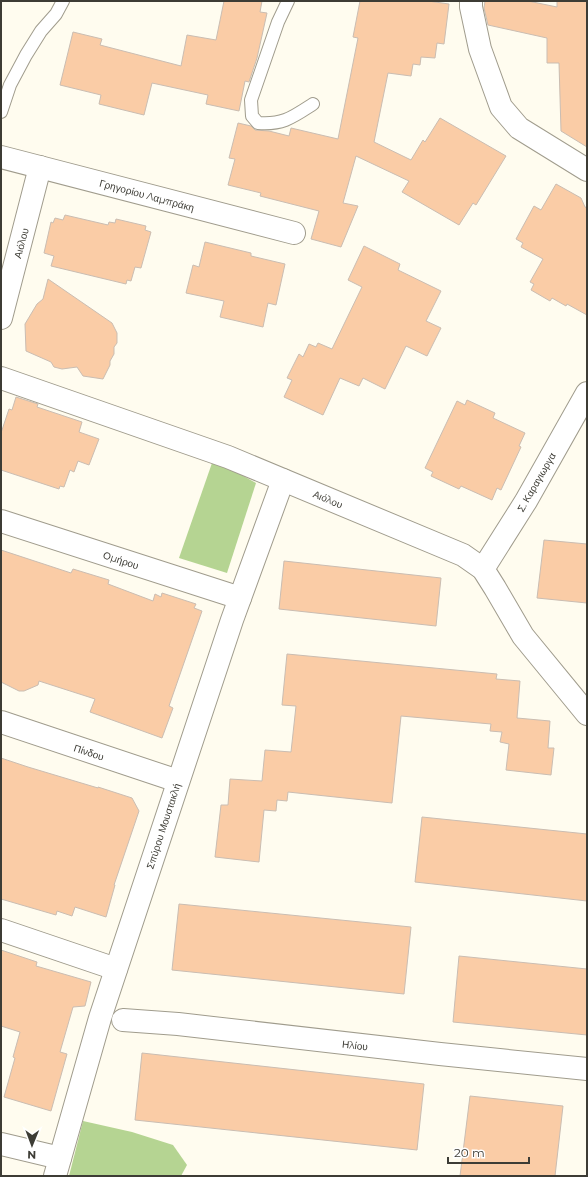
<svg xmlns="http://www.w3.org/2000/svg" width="588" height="1177" font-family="Montserrat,sans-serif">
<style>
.green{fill:#b5d492}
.building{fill:#facca6;stroke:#cabdb2}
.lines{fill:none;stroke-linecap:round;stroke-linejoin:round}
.lane-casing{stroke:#a09c8d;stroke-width:14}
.street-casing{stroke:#a09c8d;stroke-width:24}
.lane{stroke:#fff;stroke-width:12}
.street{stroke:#fff;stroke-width:22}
.labels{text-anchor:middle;stroke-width:4;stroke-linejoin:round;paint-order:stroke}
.street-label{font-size:10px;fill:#3d3c35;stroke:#fff}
</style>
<rect width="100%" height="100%" fill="#fffcef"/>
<g class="green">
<path d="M212,463L227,467L256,483L227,573L179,558Z"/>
<path d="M83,1121L132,1132L173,1145L187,1165L181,1176H69Z"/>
</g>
<g class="building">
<path d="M224,1H262L260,12L267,13L257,58L249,82L245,81L239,111L206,104L208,95L152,83L144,115L99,104L101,95L60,85L73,32L102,39L100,45L181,66L187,35L216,40Z"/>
<path d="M360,1H428L449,4L444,44L437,43L435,58L421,57L420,65L413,64L411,76L388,73L374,142L411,160L423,140L425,142L440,118L506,156L476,205L473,203L459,225L402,192L409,181L356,156L343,203L358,206L341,247L311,239L319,211L260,196L261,193L228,185L235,159L229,158L238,123L251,126L255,130L269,131L289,136L291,128L338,139L358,38L353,37Z"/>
<path d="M485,1H528L557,7V1H587V147L561,131L559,63H547V38L488,25L484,8Z"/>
<path d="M556,184L581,198L585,207L587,208V315L567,304L566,306L552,298L550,301L531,290L534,284L530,282L543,259L521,247L523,243L516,239L534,206L541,210Z"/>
<path d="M65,215L108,225L109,222L115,223L116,219L146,226L145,230L151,232L141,268L135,267L131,281L127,280L126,284L51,266L54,256L44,253L51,222L53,223L55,218L63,220Z"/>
<path d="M205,242L251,253V256L285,264L276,305L268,303L263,327L220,317L224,301L186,293L193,265L199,267Z"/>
<path d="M364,246L400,264L398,270L441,291L426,321L441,328L427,356L406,346L385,389L363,378L359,386L340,378L323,415L284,397L292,380L287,378L299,354L303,357L309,344L316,347L318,343L332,349L362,287L348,280Z"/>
<path d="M48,279L112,323L117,333V343L114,347V354L110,361V365L103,379L83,376L77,367L62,369L54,367L51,362L26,351L25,324L37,304L43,299Z"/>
<path d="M16,397L38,404L37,407L82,422L79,432L99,439L89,465L78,461L74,472L70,470L64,487L60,486L59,489L1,470V433L9,409L12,410Z"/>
<path d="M467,400L495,413L493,418L525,433L519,446L521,447L501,490L497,488L492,500L461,486L459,489L431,476L433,472L425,468L457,401L465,405Z"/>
<path d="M544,540L587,544V603L537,598Z"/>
<path d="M1,550L71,573L73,569L109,580L108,584L153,601L155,594L161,597L162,593L196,604L194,608L202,611L169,706L173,708L162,738L90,712L95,699L39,681L38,685L24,691H19L1,682Z"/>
<path d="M284,561L441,578L436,626L279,609Z"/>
<path d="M287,654L497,674L496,679L520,681L517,718L550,721L548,748H554L551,775L506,770L509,744L500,742L502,732L490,731L491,724L401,716L392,803L288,792L287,801L277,800L276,811L264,810L259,862L215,857L221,805H228L230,779L262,781L265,750L291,752L296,706L282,705Z"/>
<path d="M1,758L28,767L98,788V787L132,798L139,811L114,885H115L106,917L75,907L72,916L57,911L56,915L1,899Z"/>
<path d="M422,817L587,834V901L415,882Z"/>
<path d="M179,904L411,927L404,994L172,970Z"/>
<path d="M1,950L37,962L36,966L91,982L85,1006L73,1007L60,1052L67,1054L51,1111L4,1097L15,1058L13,1057L20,1032L1,1026Z"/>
<path d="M459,956L587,969V1035L453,1022Z"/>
<path d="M142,1053L424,1084L417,1150L135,1120Z"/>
<path d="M470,1096L563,1106L555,1176H460Z"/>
</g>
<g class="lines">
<defs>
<g id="lane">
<path d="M288,1L278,22L251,100L252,116L258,123C283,125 293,117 313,104"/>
<path d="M1,112L10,85L26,55L41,31L56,14L63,1"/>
</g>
<g id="street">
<path d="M471,1V7L480,49L501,107L519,128L587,170"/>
<path d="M1,157L294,233"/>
<path d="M1,318L40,167"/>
<path d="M1,378L228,457L463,555L483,569L495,588L523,636L587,714"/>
<path d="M1,521L240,598"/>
<path d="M483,569L526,501L587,393"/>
<path d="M1,722L178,781"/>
<path d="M1,930L116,969"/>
<path d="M123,1020L178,1024L440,1054L587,1069"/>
<path d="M1,1144L60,1158"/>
<path d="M55,1176L100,1018L232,620L283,480"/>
</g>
</defs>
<use href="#lane" class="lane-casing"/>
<use href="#street" class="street-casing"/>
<use href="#lane" class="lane"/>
<use href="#street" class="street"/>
</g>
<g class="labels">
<g class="street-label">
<text transform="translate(147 195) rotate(15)" y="4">Γρηγορίου Λαμπράκη</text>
<text transform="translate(21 243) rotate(-75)" y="4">Αιόλου</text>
<text transform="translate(536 482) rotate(-60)" y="4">Σ. Καραγιωργα</text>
<text transform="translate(328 499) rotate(23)" y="4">Αιόλου</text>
<text transform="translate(121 560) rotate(18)" y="4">Ομήρου</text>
<text transform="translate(89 752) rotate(18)" y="4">Πίνδου</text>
<text transform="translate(163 826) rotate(-72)" y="4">Σπύρου Μουστακλή</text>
<text transform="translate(355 1045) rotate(6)" y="4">Ηλίου</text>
</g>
</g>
<rect width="588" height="1177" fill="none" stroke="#3d3c35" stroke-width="4"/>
<g transform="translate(32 1145) rotate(181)" stroke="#ffffff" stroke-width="3" paint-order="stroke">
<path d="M0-3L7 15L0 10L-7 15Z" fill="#3d3c35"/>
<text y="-6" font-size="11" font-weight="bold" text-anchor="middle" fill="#3d3c35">N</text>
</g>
<path d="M448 1157v6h81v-6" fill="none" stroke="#3d3c35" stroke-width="2"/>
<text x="454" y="1157" font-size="12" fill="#3d3c35" stroke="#ffffff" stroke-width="3" paint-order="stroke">20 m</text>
</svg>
